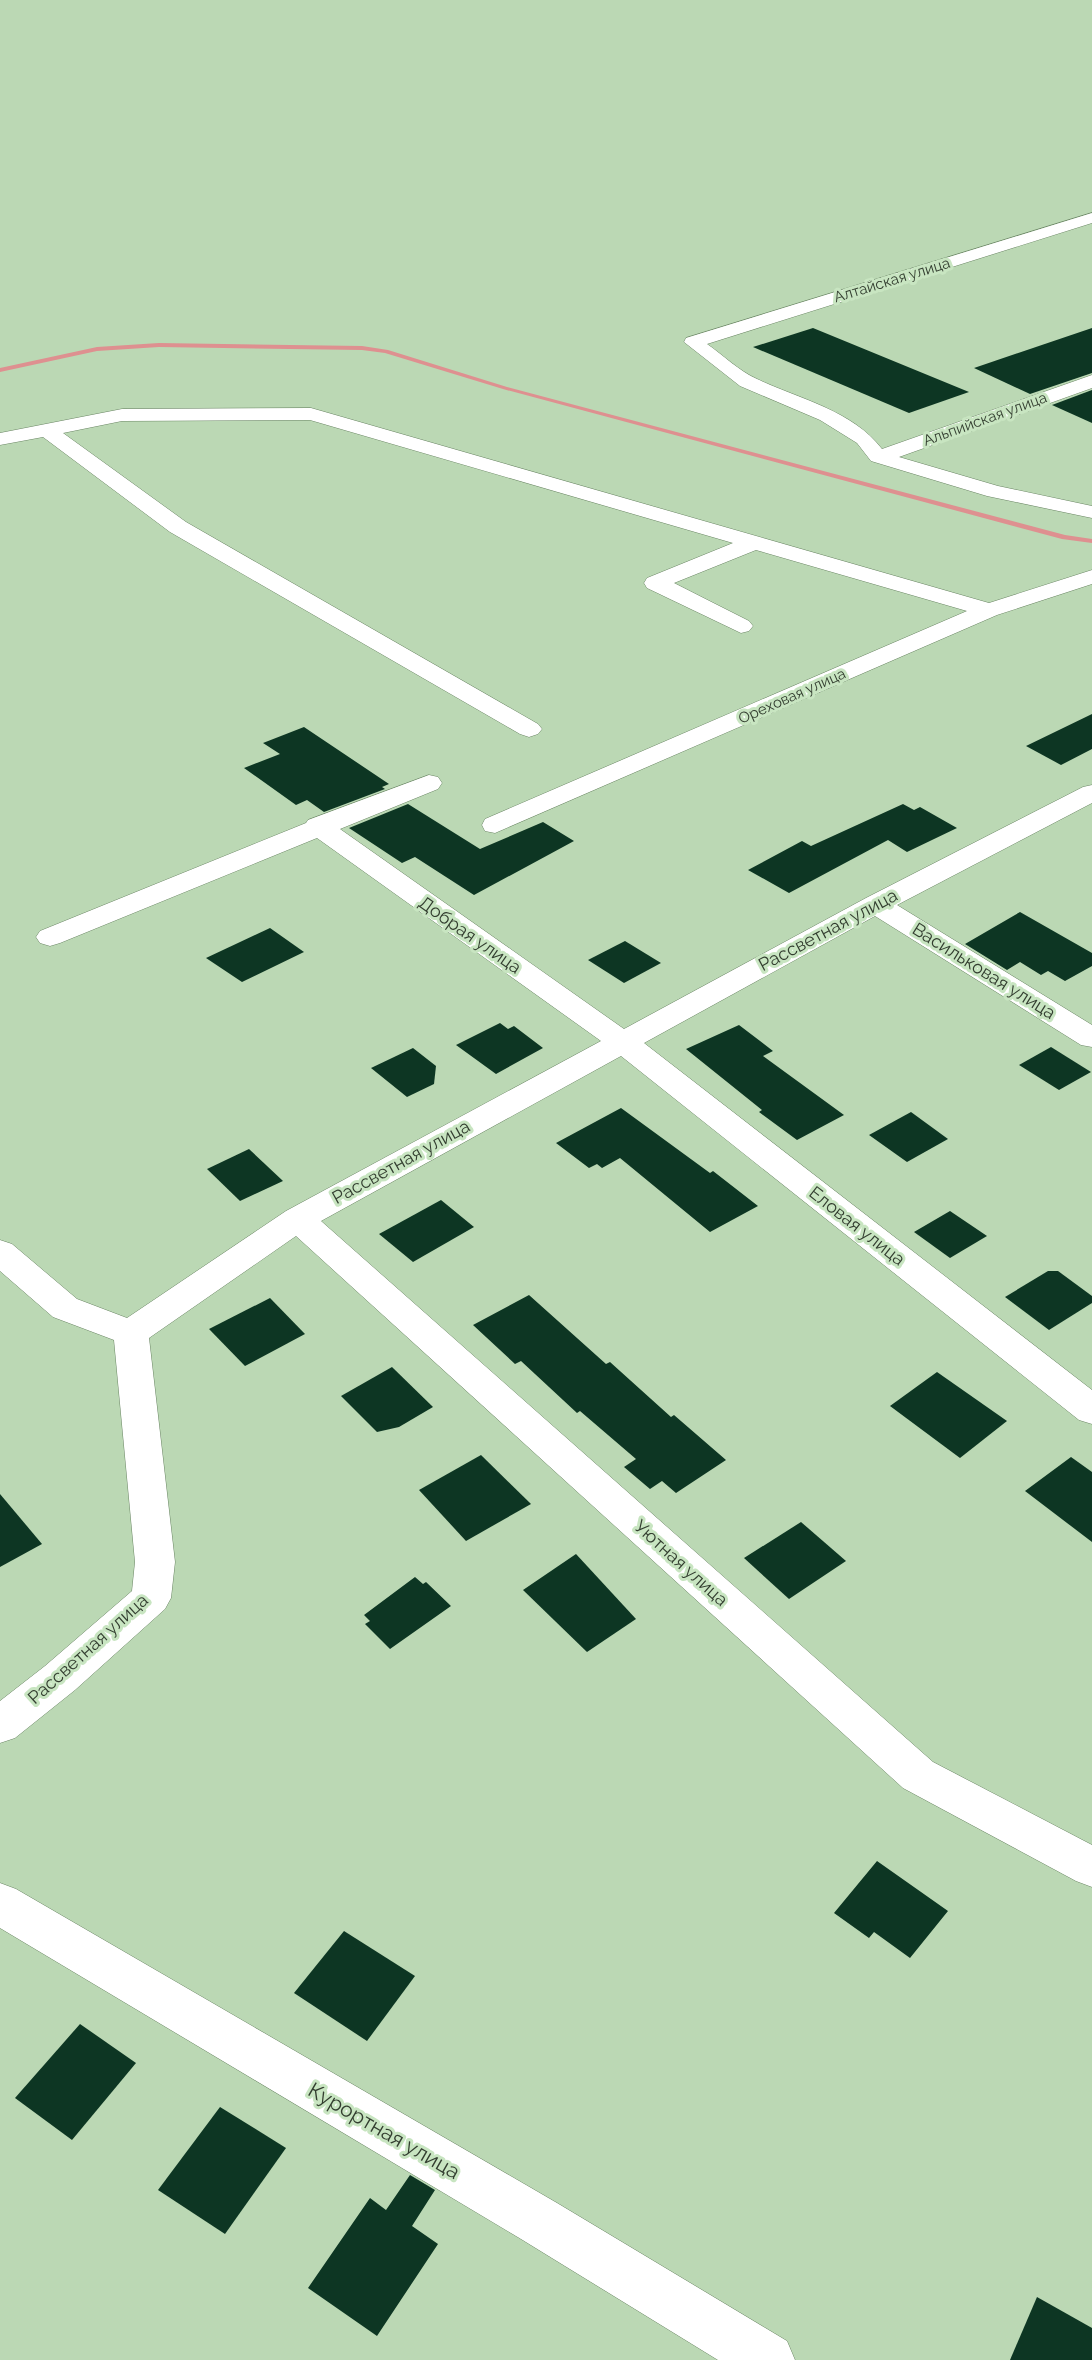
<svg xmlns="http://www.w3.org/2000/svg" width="1092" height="2360" font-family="Raleway,sans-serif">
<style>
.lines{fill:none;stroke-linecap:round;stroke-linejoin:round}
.stream{fill:#de9090;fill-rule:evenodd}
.building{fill:#0d3623}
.minor-casing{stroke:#6a8564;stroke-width:1}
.minor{fill:#fff;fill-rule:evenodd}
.labels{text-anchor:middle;stroke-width:6;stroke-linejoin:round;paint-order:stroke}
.far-street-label{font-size:15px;fill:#333e30;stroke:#c8e5c1}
.street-label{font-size:18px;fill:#333e30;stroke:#c8e5c1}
.near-street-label{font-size:21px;fill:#333e30;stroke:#c8e5c1}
</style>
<rect width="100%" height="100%" fill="#bbd8b4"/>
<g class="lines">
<path class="stream" d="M159,343L362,346L388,350L507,387L1065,535L1092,539V543L1062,539L503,389L385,353L362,350L159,347L97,351L0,372V368L97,347Z"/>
</g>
<g class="building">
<path d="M813,328L969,392L909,413L753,347Z"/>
<path d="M1092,328V373L1030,394L974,368Z"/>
<path d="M1092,390V423L1052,405Z"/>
<path d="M1092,714V749L1061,765L1026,746Z"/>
<path d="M304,727L389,784L382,787L385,789L324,812L307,800L296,805L244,768L280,754L263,743Z"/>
<path d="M408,804L480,849L543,822L574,841L474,895L415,857L402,863L349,828Z"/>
<path d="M903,804L914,810L920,807L957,828L907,852L888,840L789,893L748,870L802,841L811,846Z"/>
<path d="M1020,912L1092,953V966L1065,981L1048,971L1041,975L1020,962L1007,970L965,944Z"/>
<path d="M270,928L304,952L242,982L206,958Z"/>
<path d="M625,941L661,963L624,983L588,960Z"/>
<path d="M500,1023L508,1029L514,1026L543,1048L496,1074L456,1045Z"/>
<path d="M739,1025L773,1051L763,1056L844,1115L797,1140L759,1112L762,1110L686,1049Z"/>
<path d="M1051,1047L1091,1072L1059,1090L1019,1065Z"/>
<path d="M413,1048L436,1066L434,1084L407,1097L371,1068Z"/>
<path d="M621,1108L710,1173L713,1171L758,1206L710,1232L620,1158L602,1168L597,1164L589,1168L556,1143Z"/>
<path d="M911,1112L948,1139L907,1162L869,1135Z"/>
<path d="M249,1149L283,1181L240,1201L207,1169Z"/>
<path d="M441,1200L474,1227L413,1262L379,1234Z"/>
<path d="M950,1211L987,1236L950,1258L914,1232Z"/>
<path d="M1048,1271H1058L1092,1296V1303L1049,1330L1005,1297Z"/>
<path d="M529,1295L606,1364L610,1362L671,1417L674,1415L726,1460L676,1493L662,1481L650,1489L624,1467L636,1459L580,1411L577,1413L521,1361L515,1364L473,1325Z"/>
<path d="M270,1298L305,1334L245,1366L209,1329Z"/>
<path d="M392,1367L433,1407L399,1427L377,1432L341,1396Z"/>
<path d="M937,1372L1007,1421L960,1458L890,1406Z"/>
<path d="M481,1455L531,1504L466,1541L419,1490Z"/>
<path d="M1071,1457L1092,1472V1542L1025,1491Z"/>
<path d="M0,1494L42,1544L0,1567Z"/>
<path d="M801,1522L846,1561L789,1599L744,1558Z"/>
<path d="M576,1554L636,1619L587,1652L523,1590Z"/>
<path d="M415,1577L423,1584L426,1582L451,1606L390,1649L365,1624L370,1621L364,1615Z"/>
<path d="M877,1861L948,1911L910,1958L874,1932L869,1938L834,1913Z"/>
<path d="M344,1931L415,1976L367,2041L294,1993Z"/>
<path d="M80,2024L136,2063L72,2140L15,2098Z"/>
<path d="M220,2107L286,2148L225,2234L158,2190Z"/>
<path d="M410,2175L435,2190L412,2226L438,2244L377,2336L308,2288L370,2198L386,2210Z"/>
<path d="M1037,2297L1092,2328V2360H1010Z"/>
</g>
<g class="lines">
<defs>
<g id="minor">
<path d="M1092,213V223L707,344C723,355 739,371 757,379C799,399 852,410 882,449L1092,375V388L899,457L998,486L1092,506V518L987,496L871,461L857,443L820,420L740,386L684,342L686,338Z"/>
<path d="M311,408L989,603L1092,570V584L997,615L495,833L485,831L482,825L485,819L967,611L756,550L674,583L749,621L753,626L749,631L741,633L647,588L644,583L647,578L733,543L310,420L122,421L63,433L186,522L538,724L542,729L538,734L529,737L520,734L170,532L43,437L0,445V433L122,409Z"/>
<path d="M429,775L438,777L442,783L438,789L340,829L624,1029L866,898L1083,787L1092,785V803L897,905L1092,1025V1047L1081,1045L875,916L644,1043L1092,1390V1424L1079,1420L621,1056L321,1221L933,1762L1092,1845V1887L1076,1881L903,1788L296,1236L149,1338L175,1562L171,1598L165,1609L75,1690L15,1738L0,1743V1701L45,1666L132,1591L135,1562L114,1340L53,1317L0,1271V1240L12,1244L77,1299L127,1318L286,1211L601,1041L317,838L60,943L50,946L40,943L36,937L40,931L306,823L308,820Z"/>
<path d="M0,1883L16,1889L557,2203L787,2341L795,2360H718L521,2239L0,1928Z"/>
</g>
</defs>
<use href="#minor" class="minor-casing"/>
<use href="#minor" class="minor"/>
</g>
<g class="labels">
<g class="far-street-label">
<text transform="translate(892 280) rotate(-17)" y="5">Алтайская улица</text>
<text transform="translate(985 419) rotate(-20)" y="5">Альпийская улица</text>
<text transform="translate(792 696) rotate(-24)" y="5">Ореховая улица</text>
</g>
<g class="street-label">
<text transform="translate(828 930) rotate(-28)" y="6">Рассветная улица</text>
<text transform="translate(470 935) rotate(35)" y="6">Добрая улица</text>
<text transform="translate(984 971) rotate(32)" y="6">Васильковая улица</text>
<text transform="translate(401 1162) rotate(-29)" y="6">Рассветная улица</text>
<text transform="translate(857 1226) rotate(38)" y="6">Еловая улица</text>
<text transform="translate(681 1563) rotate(42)" y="6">Уютная улица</text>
<text transform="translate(88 1649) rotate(-42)" y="6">Рассветная улица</text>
</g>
<g class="near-street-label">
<text transform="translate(384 2131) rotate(30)" y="7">Курортная улица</text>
</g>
</g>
</svg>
